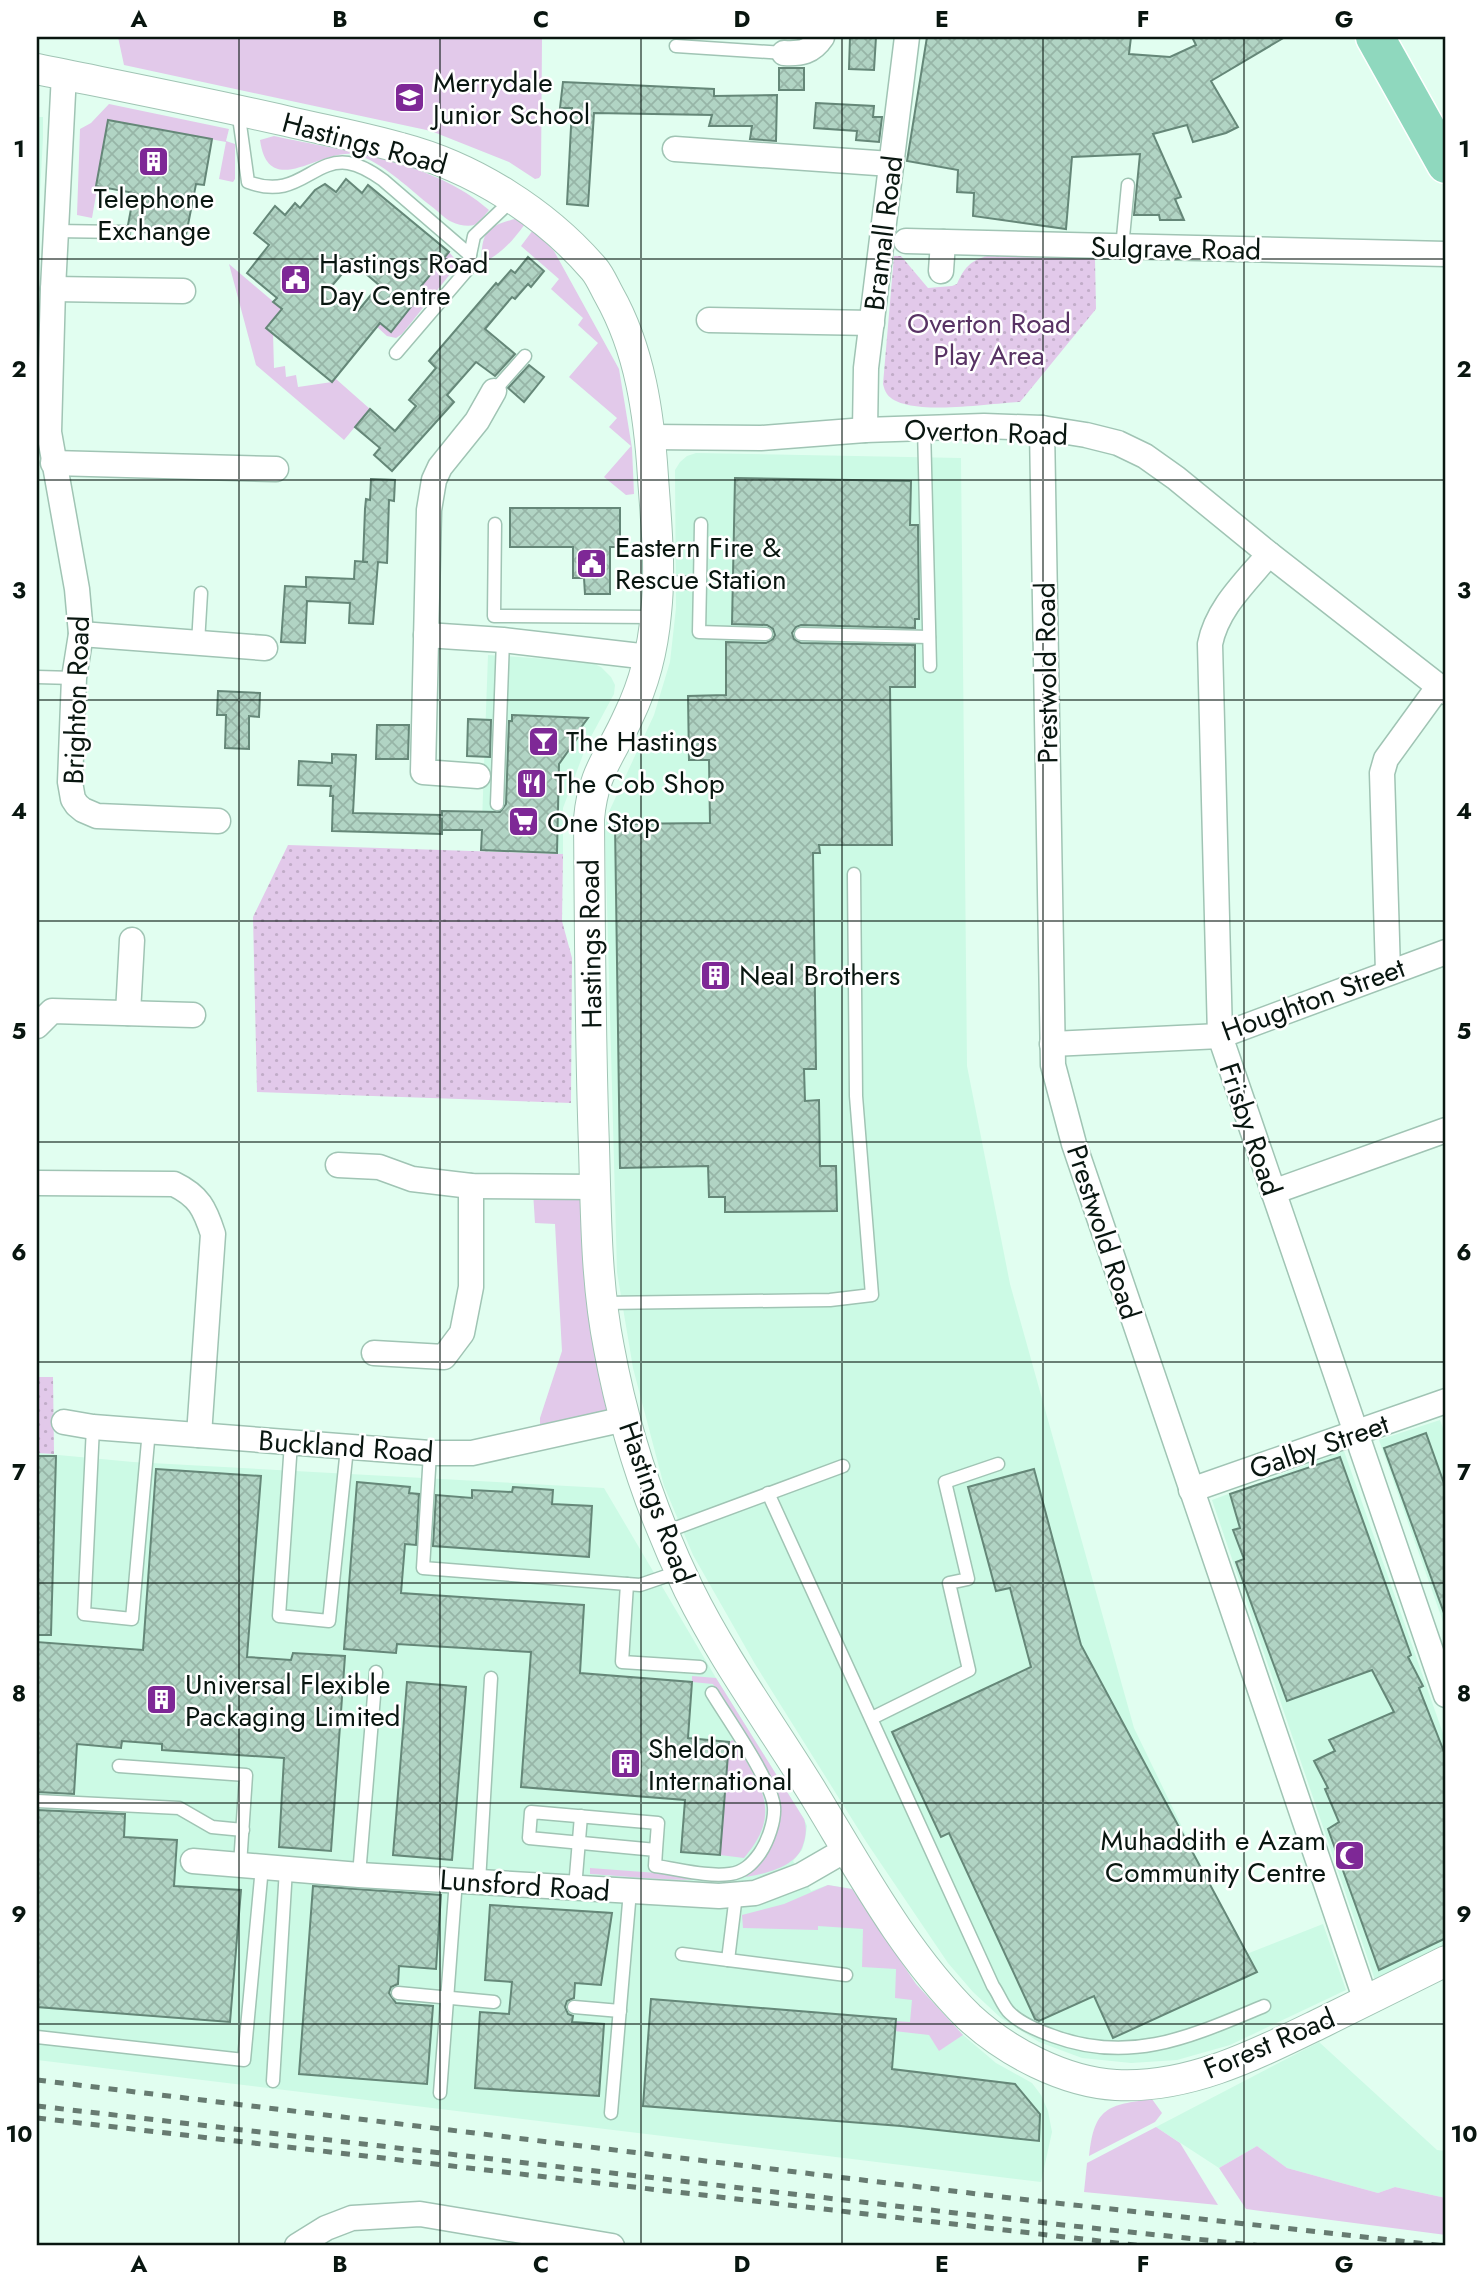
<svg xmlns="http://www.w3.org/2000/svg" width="1483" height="2283" font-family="Jost,sans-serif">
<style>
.built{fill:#ccfae5}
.grass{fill:#e2c9ea}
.park{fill:url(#park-dots)}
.building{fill:url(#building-cross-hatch);stroke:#658778;stroke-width:2;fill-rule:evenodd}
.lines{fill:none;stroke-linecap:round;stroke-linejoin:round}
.service-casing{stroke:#a0c4b4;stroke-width:15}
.minor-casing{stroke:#a0c4b4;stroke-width:27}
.tertiary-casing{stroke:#a0c4b4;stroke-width:32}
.primary-casing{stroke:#fff;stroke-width:41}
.service{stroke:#fff;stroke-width:12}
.minor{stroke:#fff;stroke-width:24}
.tertiary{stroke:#fff;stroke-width:30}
.primary{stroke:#8fd8be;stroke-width:38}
.rail{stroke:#677b71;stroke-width:5;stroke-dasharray:9 9;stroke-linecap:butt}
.grid{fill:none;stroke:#091610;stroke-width:2;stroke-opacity:0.55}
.labels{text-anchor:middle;stroke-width:5;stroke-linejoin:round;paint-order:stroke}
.poi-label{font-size:28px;fill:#091610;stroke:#fff;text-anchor:start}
.street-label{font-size:28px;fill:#091610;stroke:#fff}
.park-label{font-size:28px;fill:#583364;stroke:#fff}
.neatline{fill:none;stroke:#091610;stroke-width:2.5}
.grid-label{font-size:23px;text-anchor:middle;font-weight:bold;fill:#091610}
</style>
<defs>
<pattern id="park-dots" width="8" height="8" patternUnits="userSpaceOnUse" patternTransform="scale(1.75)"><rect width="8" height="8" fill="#e2c9ea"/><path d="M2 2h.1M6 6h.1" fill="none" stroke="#c1acc8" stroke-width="1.8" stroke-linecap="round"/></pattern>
<pattern id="building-cross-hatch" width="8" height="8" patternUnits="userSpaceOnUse" patternTransform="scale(1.75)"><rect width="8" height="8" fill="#b1d4c4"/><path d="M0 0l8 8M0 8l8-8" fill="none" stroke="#97b5a7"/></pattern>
</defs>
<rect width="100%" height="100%" fill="#e1fef0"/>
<g class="built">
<path d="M37,117H43V138L37,245Z"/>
<path d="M696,453L961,458L967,1066L1010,1284L1134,1728L1244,1955L1323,1924L1346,1990L1230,2045L1177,2060L1131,2063L1082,2058L1039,2042L1001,2018L973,1992L948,1963L867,1843L755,1664L693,1555L664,1486L633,1368L617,1272L605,831L607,816L654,715L670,662L676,608L675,470L680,462L687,456Z"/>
<path d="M488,655L590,662L601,667L611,677L615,685L614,694L587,744L563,808V854L481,850Z"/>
<path d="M1440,1420L1446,1436V1630L1379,1440Z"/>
<path d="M1344,1451L1446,1742V1943L1375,1980L1212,1500Z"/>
<path d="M37,1453L133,1462L604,1488L716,1678L804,1819L807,1826L805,1840L802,1850L793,1861L811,1891L828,1885L852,1889L916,1984L963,2035L996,2063L1032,2083L1041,2095L1048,2111L1052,2132L1041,2182L37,2060Z"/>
<path d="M1319,2042L1437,2150L1446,2151V2198L1395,2187L1378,2193L1287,2168L1257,2146L1219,2168L1156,2127Z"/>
</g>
<g class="grass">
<path d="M118,37H542L541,175L539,178L535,179L509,162L431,131L124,65Z"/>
<path d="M109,104L229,129L226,141L235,144V179L233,182L219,179L226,142L109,120L92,218L77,215L80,129L91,123Z"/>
<path d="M274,136C346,152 432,160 489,210C485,215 479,222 474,225C468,227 458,225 452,222C445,219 438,211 431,206C409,189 388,167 361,156C327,141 269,205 260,140Z"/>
<path d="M518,218L525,224C511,243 502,253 481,264C482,231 485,227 518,218Z"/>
<path d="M533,230L554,251L619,369L632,448L634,494L626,495L604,477L631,446L609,427L617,418L569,377L598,343L578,325L583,318L551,289L559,279L521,246Z"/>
<path d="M449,252L456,260L455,268L402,334L396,338L387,336L377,327L380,323L391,332L425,290L421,286Z"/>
<path d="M229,264L282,309L267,328L273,333L274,368L285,366L286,377L296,375L298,387L332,382L336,379L370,409L344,440L256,365Z"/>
<path d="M595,1187L625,1419L540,1437V1418L562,1351L555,1224L535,1223L533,1192Z"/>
<path d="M692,1676L716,1678L804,1819C807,1828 806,1836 803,1845C787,1897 633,1876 590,1874V1868L724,1878L750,1870L779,1806L774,1782L713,1684L692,1682Z"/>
<path d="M733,1740C760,1784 784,1812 744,1858L720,1855L729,1742Z"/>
<path d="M828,1885L852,1889L916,1984L963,2035L939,2051L929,2035L894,2031L895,2021L910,2022L912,2000L895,1998L896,1969L862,1967L863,1929L818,1926V1930L743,1928L742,1915L784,1904Z"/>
<path d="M1152,2099L1162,2113L1155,2122L1089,2156C1094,2107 1108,2105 1152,2099Z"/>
<path d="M1156,2127L1180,2143L1218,2205L1084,2192L1087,2163Z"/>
<path d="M1257,2146L1287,2168L1378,2193L1395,2187L1446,2198V2235L1246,2209L1219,2168Z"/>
</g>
<g class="park">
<path d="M894,256H901L928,288L952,286L957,284C964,268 970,261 987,256L1095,259L1096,309L1020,402C993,403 904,418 887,394C885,391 884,388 883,384Z"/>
<path d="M288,845L563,854L562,921L572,958L571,1103L257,1092L253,917Z"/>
<path d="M37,1377H53L54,1454L37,1453Z"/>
</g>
<g class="building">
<path d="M850,37H876L874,70L849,69Z"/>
<path d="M927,37H1131L1129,54L1170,57L1196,45L1192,37H1285L1211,81L1238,127L1226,133L1193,142L1187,125L1153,134L1181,197L1175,199L1184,220H1160L1159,215H1134L1140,154L1072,157L1066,229L973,216L974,193L957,192L958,170L907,161Z"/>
<rect x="779" y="68" width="25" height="22"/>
<path d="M563,82L714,89V96L777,95L776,141L750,139L752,126H709L712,115L594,113L588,206L567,204L572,108H560Z"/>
<path d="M816,103L874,106L873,117H882L879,142L856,140L857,131L814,128Z"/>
<path d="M108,120L212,139L204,185L196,184L186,235L149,228V233L132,230L128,225L134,193L96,186Z"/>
<path d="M346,179L362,193L368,185L449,252L421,286L425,289L391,332L380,323L332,382L266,328L282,309L273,302L277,298L247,273L269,245L254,233L275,206L285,215L295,203L300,208L315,190L325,184L336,192ZM352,262L379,285L358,311L330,288Z"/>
<path d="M528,257L544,271L531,287L528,284L515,299L512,297L485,329L515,354L495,376L476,362L447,395L454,402L392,471L374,455L380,448L355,427L370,409L395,431L416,406L409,400L436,368L429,361L496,283L498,285L511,270L515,273Z"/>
<path d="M529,365L544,377L524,402L508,388Z"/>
<path d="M735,478L911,481L910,525H918L919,619H915V628L801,625L796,627L792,633L794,639L801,643L915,645V687H890L892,845H819L820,853H813L816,1069H804L805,1101L819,1100L820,1166H836L837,1211L725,1212V1197H709L708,1166L620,1168L615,824L710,823L709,760H689L688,696L726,695V642L766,643L773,639L775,635L773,629L767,625L732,624Z"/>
<path d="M371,479L395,480L394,501L389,500L387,563L378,562L373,624L349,623L350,603L307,601L305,643L281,642L285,586L306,587V577L354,579L355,561L368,562H363L365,509L366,499L370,500Z"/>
<path d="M510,508H620V547H610V594H585L584,578H573V547H510Z"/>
<path d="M218,691L260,693L259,717L249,716V749L225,748L226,715H217Z"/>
<path d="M512,715L588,718L580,729L578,737L559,764L557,853L481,850L482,830H442V818V834L332,831L333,796H330L331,786L298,785L299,761L332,763V754L356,755L353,813L442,815V811L500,812L506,804L509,721H512Z"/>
<path d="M468,719L491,720L490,757L467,756Z"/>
<path d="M377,725H409L408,759H376Z"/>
<path d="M1426,1433L1446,1489V1613H1444L1384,1448Z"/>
<path d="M37,1456H56L51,1635H37Z"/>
<path d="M1340,1457L1411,1655L1408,1657L1423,1686L1419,1688L1446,1757V1938L1379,1970L1328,1829L1339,1822L1325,1789L1328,1788L1314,1761L1335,1751L1329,1740L1394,1712L1372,1670L1287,1701L1236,1562L1244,1559L1233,1530L1240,1528L1230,1494Z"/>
<path d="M156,1469L261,1476L247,1657L291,1660L293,1653L345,1656L331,1851L279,1847L284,1758L162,1750V1744L122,1741L121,1748L77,1744L74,1794L37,1792V1642L143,1650Z"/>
<path d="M1034,1469L1081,1645L1257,1972L1113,2038L1094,1996L1039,2021L1035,2019L949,1833L941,1837L892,1732L1031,1667L1010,1588L996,1591L968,1487Z"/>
<path d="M357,1482L410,1487L409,1493L419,1494L416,1545L405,1544L401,1593L584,1605L580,1673L692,1682L688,1738L729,1742L720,1855L681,1852L685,1800L521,1787L531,1652L397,1644L396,1653L344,1649Z"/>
<path d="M513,1487L553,1490L552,1504L592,1506L589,1557L433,1546L436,1495L472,1498V1490L512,1492Z"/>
<path d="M407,1682L466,1687L452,1860L393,1855Z"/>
<path d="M37,1810L125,1814L124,1837L177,1840L174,1886L241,1890L230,2022L37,2007Z"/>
<path d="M313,1886L441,1895L436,1969L399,1966L398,1984L391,1987L389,1993L396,2003L433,2006L427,2084L299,2074Z"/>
<path d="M490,1905L612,1913L601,1985L575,1983L574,1998L567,2001L565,2007L568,2014L573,2016L572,2022L604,2024L599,2096L475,2088L480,2012L509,2014L512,1982L485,1980Z"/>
<path d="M651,1999L896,2019L892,2069L1015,2084L1040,2114L1039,2141L901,2126L643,2106Z"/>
</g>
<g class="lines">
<defs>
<g id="service">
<path d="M676,46L784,53"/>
<path d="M238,110L248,182C298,201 312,158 348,163C361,165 372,172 383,180L470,255L467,270L396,353"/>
<path d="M55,231L124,232"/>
<path d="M1122,248L1128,185"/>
<path d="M470,255L474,236L513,199"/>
<path d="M494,391L525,356"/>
<path d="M924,428L930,666"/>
<path d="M495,524L494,616L655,617"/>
<path d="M658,582L700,583L699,632L766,634"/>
<path d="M700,583L701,524"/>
<path d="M801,634L929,637"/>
<path d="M198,643L201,593"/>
<path d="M37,677L74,678"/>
<path d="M497,804L503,640"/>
<path d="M603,1303L830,1300L872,1295L856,1096L854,874"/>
<path d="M93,1427L84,1614L132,1619L149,1430"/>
<path d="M291,1443L279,1616L329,1621L347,1448"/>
<path d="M430,1453L423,1568L640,1585L681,1571"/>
<path d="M768,1493L993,1986C999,1994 1003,2007 1010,2013C1021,2024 1039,2031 1053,2036C1131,2065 1192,2036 1264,2006"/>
<path d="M665,1532L843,1466"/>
<path d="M627,1584L622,1662L700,1667"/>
<path d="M872,1718L969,1670L949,1583L968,1579L945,1482L998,1464"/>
<path d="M119,1766L246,1775L240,1865"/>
<path d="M37,1801L179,1808L212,1827L243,1830"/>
<path d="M656,1850L658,1823L531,1812L529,1838L656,1850L655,1866C679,1869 706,1877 730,1874C744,1872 752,1864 760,1853C768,1841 775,1821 774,1807C772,1781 727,1718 712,1693"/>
<path d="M359,1875L376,1672"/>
<path d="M479,1882L491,1678"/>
<path d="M575,1888L581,1816"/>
<path d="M682,1954L728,1960L736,1895"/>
<path d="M728,1960L846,1975"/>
<path d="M398,1993L494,2002"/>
<path d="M574,2007L620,2011"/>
<path d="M37,2037L244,2060L262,1867"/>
<path d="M273,2081L286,1869"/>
<path d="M440,2093L456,1880"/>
<path d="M611,2113L630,1891"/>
</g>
<g id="minor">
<path d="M784,53C801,54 812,52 822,37"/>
<path d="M64,74L53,289L49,432L77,589L81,634L74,678L70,782L73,799L77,805L83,810L97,816L218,821"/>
<path d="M675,149L891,164"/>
<path d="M906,241L1446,254"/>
<path d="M941,271L943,242"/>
<path d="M53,289L183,291"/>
<path d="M709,320L872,323"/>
<path d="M1042,428L1053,1065L1074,1144L1366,2001"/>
<path d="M865,430L866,368L907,37"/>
<path d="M650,437L761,438L865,430L984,426L1042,428L1086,435L1118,443L1145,456L1176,478L1269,554L1446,692"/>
<path d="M53,463L276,469"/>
<path d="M1269,554C1246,582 1217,608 1210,644L1220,1036L1446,1695"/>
<path d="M81,634L265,648"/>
<path d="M426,635L503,640L649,657"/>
<path d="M478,776L423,772L429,510L434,480L440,467L477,421L494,391"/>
<path d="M1388,972L1382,773L1386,759L1439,686"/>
<path d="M128,1013L132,940"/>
<path d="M37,1026L52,1011L193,1015"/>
<path d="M1052,1044L1220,1036L1446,952"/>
<path d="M338,1165L379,1167L412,1179L471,1186L595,1187"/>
<path d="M37,1183L174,1184C199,1196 205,1209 213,1234L199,1435"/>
<path d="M1273,1192L1446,1130"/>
<path d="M374,1353L444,1357L462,1333L471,1287V1186"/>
<path d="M64,1422L93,1427L430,1453H472L625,1419"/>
<path d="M1191,1490L1446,1401"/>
<path d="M193,1861L359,1875L719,1896L755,1893L802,1875L847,1849"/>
<path d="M297,2246L326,2228L352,2218L420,2214L612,2246"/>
</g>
<path id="tertiary" d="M37,69C120,86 203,102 286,121C324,130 363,137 401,148C473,167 545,212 594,269C600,276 604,286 609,295C640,350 649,414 653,477C656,521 661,568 656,613C653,648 644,684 629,715C611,756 593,771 589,819C590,928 590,1038 594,1147C596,1214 596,1283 609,1348C624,1430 652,1514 689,1590C724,1661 772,1726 813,1793C860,1870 904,1953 969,2017C1007,2052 1064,2082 1116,2085C1190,2089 1259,2053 1323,2022C1364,2002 1405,1981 1446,1961"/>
<path id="primary" d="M1375,37L1446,164"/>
</defs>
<use href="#service" class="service-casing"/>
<use href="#minor" class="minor-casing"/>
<use href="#tertiary" class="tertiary-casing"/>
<use href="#primary" class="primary-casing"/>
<use href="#service" class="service"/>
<use href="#minor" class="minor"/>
<use href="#tertiary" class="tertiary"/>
<use href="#primary" class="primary"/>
<g class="rail">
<path d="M37,2080L1011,2198L1446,2246"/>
<path d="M37,2106L1016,2220L1262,2246"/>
<path d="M37,2118L1143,2246"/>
</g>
</g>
<path class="grid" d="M239,37V2246M440,37V2246M641,37V2246M842,37V2246M1043,37V2246M1244,37V2246M37,259H1446M37,480H1446M37,700H1446M37,921H1446M37,1142H1446M37,1362H1446M37,1583H1446M37,1803H1446M37,2024H1446"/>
<defs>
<symbol id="school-square" viewBox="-11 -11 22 22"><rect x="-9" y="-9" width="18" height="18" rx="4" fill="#7e2896" stroke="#fff"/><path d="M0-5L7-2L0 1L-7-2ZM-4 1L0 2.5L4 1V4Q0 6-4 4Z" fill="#fff"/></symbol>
<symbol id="building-square" viewBox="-11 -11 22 22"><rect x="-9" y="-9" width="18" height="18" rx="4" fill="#7e2896" stroke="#fff"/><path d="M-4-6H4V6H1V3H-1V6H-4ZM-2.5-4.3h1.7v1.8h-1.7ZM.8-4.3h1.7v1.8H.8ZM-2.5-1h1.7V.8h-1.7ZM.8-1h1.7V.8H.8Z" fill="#fff"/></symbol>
<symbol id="civic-square" viewBox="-11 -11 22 22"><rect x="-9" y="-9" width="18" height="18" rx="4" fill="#7e2896" stroke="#fff"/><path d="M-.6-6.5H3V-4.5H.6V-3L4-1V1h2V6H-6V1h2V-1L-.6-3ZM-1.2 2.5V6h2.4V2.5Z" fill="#fff"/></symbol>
<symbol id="bar-square" viewBox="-11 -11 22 22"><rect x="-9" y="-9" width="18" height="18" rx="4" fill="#7e2896" stroke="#fff"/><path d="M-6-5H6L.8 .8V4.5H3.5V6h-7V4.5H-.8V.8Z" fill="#fff"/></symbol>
<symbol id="restaurant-square" viewBox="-11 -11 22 22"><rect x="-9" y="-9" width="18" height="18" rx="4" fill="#7e2896" stroke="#fff"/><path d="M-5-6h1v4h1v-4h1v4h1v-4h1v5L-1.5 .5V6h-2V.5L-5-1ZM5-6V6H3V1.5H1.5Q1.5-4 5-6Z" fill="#fff"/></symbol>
<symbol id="supermarket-square" viewBox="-11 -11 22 22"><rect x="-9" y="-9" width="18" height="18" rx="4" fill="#7e2896" stroke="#fff"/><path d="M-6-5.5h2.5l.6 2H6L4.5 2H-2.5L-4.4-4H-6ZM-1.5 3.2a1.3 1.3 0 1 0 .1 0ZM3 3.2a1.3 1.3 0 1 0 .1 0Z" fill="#fff"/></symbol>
<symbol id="mosque-square" viewBox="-11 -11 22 22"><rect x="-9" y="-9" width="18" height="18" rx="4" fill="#7e2896" stroke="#fff"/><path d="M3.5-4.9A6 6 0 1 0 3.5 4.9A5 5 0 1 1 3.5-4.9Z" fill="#fff"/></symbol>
</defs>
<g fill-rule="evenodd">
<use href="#school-square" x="392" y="80" width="35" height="35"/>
<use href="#building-square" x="136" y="144" width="35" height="35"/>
<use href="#civic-square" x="278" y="262" width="35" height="35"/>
<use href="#civic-square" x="574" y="546" width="35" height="35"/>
<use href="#bar-square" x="526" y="724" width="35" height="35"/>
<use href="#restaurant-square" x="514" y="766" width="35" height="35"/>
<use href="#supermarket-square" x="506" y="804" width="35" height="35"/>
<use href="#building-square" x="698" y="958" width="35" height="35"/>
<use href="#building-square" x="144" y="1682" width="35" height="35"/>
<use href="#building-square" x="608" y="1746" width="35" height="35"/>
<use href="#mosque-square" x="1332" y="1838" width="35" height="35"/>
</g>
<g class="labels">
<g class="poi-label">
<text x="433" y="92">Merrydale<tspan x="433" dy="32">Junior School</tspan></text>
<text x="154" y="208" text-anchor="middle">Telephone<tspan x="154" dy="32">Exchange</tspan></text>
<text x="319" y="273">Hastings Road<tspan x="319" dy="32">Day Centre</tspan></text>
<text x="615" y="557">Eastern Fire &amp;<tspan x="615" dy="32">Rescue Station</tspan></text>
<text x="566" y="751">The Hastings</text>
<text x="554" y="793">The Cob Shop</text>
<text x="547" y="832">One Stop</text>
<text x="739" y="985">Neal Brothers</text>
<text x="185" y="1694">Universal Flexible<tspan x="185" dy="32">Packaging Limited</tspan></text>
<text x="648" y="1758">Sheldon<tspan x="648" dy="32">International</tspan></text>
<text x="1326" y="1850" text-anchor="end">Muhaddith e Azam<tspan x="1326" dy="32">Community Centre</tspan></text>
</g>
<g class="street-label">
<text transform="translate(365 143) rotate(15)" y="10">Hastings Road</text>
<text transform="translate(883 233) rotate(-83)" y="10">Bramall Road</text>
<text transform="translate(1176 248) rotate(1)" y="10">Sulgrave Road</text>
<text transform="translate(986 432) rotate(2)" y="10">Overton Road</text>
<text transform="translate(1046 673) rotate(-91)" y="10">Prestwold Road</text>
<text transform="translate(76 700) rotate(-88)" y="10">Brighton Road</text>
<text transform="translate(590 944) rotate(-91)" y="10">Hastings Road</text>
<text transform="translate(1313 999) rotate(-20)" y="10">Houghton Street</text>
<text transform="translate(1251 1129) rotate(71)" y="10">Frisby Road</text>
<text transform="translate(1104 1232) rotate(72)" y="10">Prestwold Road</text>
<text transform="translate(346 1446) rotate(4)" y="10">Buckland Road</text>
<text transform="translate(1319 1446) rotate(-19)" y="10">Galby Street</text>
<text transform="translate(657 1502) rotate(70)" y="10">Hastings Road</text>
<text transform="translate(525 1885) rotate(4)" y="10">Lunsford Road</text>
<text transform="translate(1269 2043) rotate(-23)" y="10">Forest Road</text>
</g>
<g class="park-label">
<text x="989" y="333">Overton Road<tspan x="989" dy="32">Play Area</tspan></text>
</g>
</g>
<rect width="1483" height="2283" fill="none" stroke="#ffffff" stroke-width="77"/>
<rect x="38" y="38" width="1406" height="2206" class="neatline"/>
<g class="grid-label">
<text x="139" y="27">A</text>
<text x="340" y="27">B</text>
<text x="541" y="27">C</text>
<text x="742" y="27">D</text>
<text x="942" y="27">E</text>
<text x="1143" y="27">F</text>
<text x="1344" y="27">G</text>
<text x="19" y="157">1</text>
<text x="1464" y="157">1</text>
<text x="19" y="377">2</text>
<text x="1464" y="377">2</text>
<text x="19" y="598">3</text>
<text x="1464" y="598">3</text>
<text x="19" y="819">4</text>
<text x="1464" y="819">4</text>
<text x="19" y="1039">5</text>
<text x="1464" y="1039">5</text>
<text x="19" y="1260">6</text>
<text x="1464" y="1260">6</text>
<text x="19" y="1480">7</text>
<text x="1464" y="1480">7</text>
<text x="19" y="1701">8</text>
<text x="1464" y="1701">8</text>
<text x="19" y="1922">9</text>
<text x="1464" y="1922">9</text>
<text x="19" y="2142">10</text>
<text x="1464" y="2142">10</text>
<text x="139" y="2272">A</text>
<text x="340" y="2272">B</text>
<text x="541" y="2272">C</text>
<text x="742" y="2272">D</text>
<text x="942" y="2272">E</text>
<text x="1143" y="2272">F</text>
<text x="1344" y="2272">G</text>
</g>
</svg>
